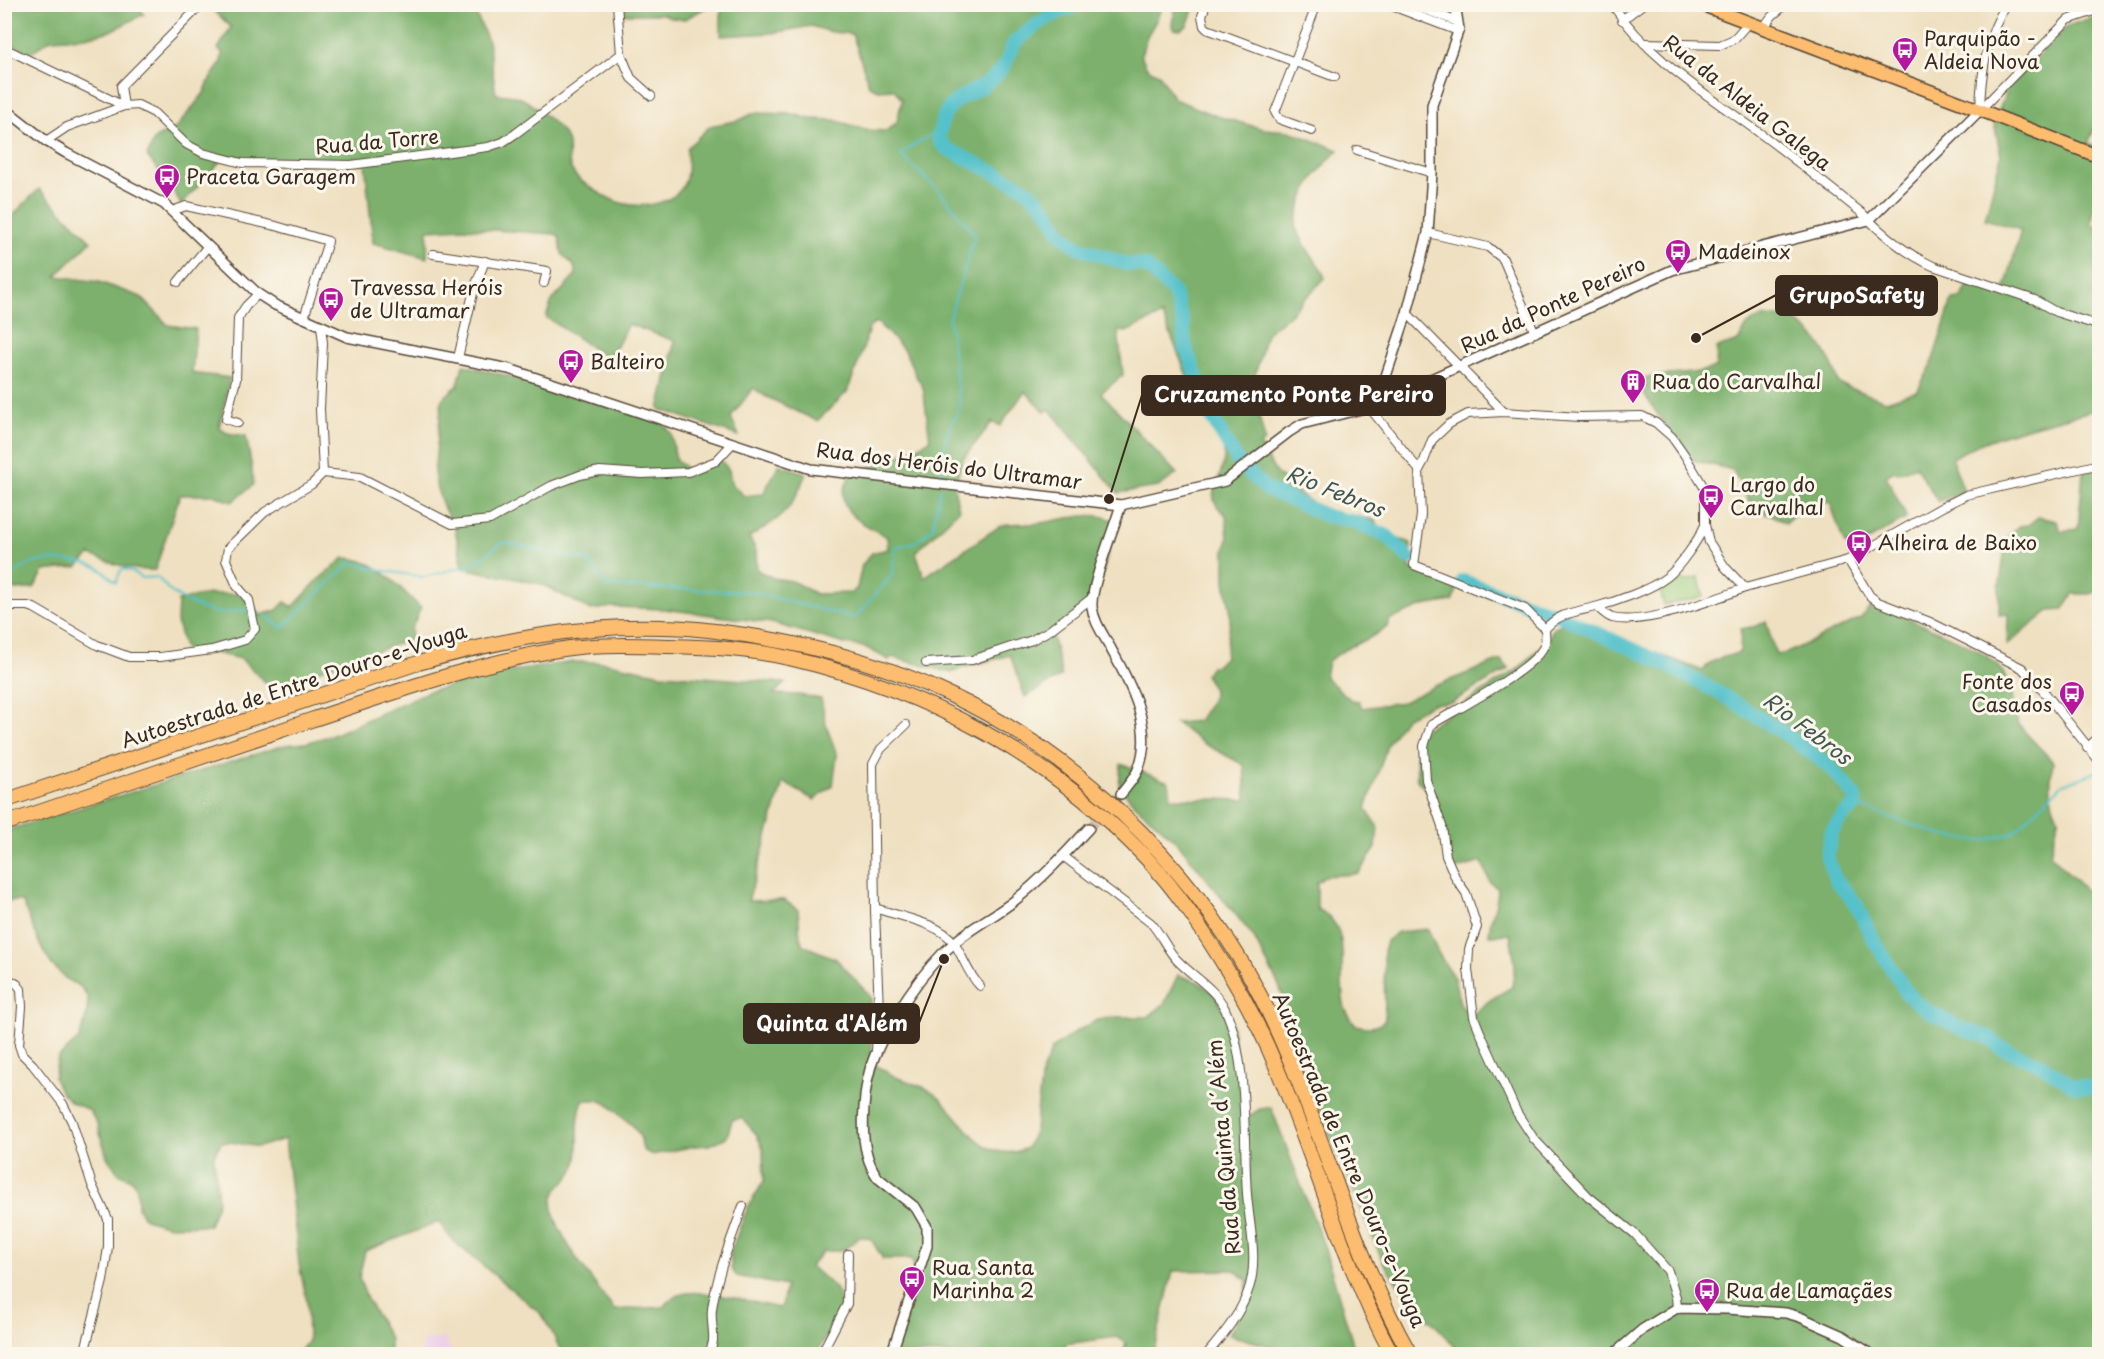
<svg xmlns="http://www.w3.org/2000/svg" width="2104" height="1359" font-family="'Playpen Sans',sans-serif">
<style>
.built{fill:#eed0e8}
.green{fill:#9bcc7c;stroke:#6b7b4d;stroke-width:1.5}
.forest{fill:#7cb06c;stroke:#5c6d45;stroke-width:1.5;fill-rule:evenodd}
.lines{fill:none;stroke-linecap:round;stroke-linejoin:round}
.stream{stroke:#54c1ca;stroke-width:2}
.river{stroke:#54c1ca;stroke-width:14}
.tertiary-tunnel{stroke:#cbbca0;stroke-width:9;stroke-dasharray:9 4.5;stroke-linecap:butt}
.minor-casing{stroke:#564536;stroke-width:10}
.tertiary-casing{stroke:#564536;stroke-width:12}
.primary-casing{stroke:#564536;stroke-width:15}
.motorway-casing{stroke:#564536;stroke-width:16}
.minor{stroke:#fff;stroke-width:8}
.tertiary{stroke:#fff;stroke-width:9}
.primary{stroke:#fcbd6f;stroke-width:12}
.motorway{stroke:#fcbd6f;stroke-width:14}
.labels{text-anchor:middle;stroke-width:6;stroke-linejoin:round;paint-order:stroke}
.poi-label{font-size:20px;fill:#3b2a1e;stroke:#fbf7ec;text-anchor:start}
.street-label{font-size:20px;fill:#3b2a1e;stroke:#fbf7ec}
.water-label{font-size:21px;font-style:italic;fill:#425752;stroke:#fbf7ec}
.leader{fill:none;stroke:#3b2a1e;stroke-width:2}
.callout-dot{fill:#3b2a1e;stroke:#fbf7ec;stroke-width:2}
.callout{fill:#3b2a1e;stroke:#3b2a1e;stroke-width:2}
.callout-label{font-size:21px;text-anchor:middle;font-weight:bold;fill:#fff}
</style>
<rect width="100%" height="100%" fill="#fbf7ec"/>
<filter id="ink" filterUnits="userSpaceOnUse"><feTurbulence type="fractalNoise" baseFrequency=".0167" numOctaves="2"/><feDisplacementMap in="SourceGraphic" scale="12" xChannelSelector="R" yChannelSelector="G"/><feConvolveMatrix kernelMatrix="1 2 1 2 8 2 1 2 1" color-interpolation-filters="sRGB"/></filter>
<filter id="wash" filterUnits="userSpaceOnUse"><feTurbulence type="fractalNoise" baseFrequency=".008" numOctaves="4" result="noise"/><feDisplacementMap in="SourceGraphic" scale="24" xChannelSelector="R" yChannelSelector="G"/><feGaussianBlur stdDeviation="1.35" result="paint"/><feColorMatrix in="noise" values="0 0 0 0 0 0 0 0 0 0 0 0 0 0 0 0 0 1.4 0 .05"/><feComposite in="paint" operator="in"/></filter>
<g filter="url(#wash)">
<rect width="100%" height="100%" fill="#efe0c1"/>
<path class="built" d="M444,1337L453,1354H422V1341Z"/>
<path class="green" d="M1699,578L1703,597L1664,605L1659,586Z"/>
<g class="forest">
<path d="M4,5H136L144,14L111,31L85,37L51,39L30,53L5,41Z"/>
<path d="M208,5H472L488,41L496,94C505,95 515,95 523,99C534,105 562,128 567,140C571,150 564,161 575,175C581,183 611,201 621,203C642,209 678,204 685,181C689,172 687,158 687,148L710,126L740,120L754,113L793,114L810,119L834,120L867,130L886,131L897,122L902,100L894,89L878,90L869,86C863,68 859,52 852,34L831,32L811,26L773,33L721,36V5H1162L1157,19L1147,36L1141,55L1147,68L1160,75L1174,99L1217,116L1263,129L1289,131L1339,150C1321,166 1306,185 1300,208C1298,214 1297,220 1295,227L1309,252L1322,270L1325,278L1289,315L1266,334L1252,387L1265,441L1260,445L1276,473L1306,499L1329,511L1374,520L1389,536L1411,543L1410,569L1458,588L1452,601L1423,606L1389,620L1387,627L1371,637L1346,649L1328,661L1325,677L1351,700L1359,701L1362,708L1403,702L1435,686L1501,660L1509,669L1452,702L1432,704L1405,718L1388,743L1366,809L1378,827L1376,848L1358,874L1323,876L1322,879L1317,882V909C1357,927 1335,976 1345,1008C1347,1014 1352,1020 1355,1025C1366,1028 1376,1029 1385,1020L1384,951L1386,941L1398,932L1428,929L1437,951L1454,978L1460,1003L1470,1017L1490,1000L1512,987L1515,964L1510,934L1489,935C1489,918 1498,906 1498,889L1490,882L1482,862L1453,870L1432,796L1417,780L1416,748L1418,733L1517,670L1549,639L1552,630L1573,616L1653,652L1703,671C1711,657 1726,658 1740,652L1741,629L1757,626L1766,621L1776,655L1787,653L1861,618L1870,607L1877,610L1882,608C1908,619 1986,648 2000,668C2015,690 2011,698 2017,720C2019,729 2046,753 2053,762C2050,781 2048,801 2059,818L2050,854L2099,904V1354H1459L1445,1335L1406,1296L1383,1262L1312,1094L1319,1091L1279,986L1253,936L1177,842L1133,803L1119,786L1121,764L1169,782L1171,798L1246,800L1244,765L1203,743L1176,723L1198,721C1210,701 1221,696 1205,675L1211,666H1216L1225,657L1230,621V608L1225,582V550L1228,538L1226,515C1198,494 1226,479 1224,454C1224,443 1217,428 1211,419C1207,413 1200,408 1197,401C1185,372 1175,343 1162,315L1126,332L1118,331L1123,375L1101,393L1177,474L1158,487L1118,493L1049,409L1045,412L1025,391L1000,426L992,422L963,459L954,487L959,510L916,552L924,577L1000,526C1012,522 1021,524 1033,524C1055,523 1099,506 1116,523L1098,591L1077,615L1052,635L1062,676L1025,697L1010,655L962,668L952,673L891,657L889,660L865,647L845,644L772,623L664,609L613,607L591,610L541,584L463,568L454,524L445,511L437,489L434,473L442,399L458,385L463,365L536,383L664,424L671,433L676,460L688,470L719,458L729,470L731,483L744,496L763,494L779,465L806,473C792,511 783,517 749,537L756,550L757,570L773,578L792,581L816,594L851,593L857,588L862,565L872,553L888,549L887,537C872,528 843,517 843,495C843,489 848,482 849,476L916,448L930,440L923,387L916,376L905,351L877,322L869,328L862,353L847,392L817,421L765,396L753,388L731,417L739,436L659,409L675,341L628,324L617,346L607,358L546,317L552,301L576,275L574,266L562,254L559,236L555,234L464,228L428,230L427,258L373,243L365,163L292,165L224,157L181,205L170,185L147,156L155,138L176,128L204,93L210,79L221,63L222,52L218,49L231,27Z"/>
<path d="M624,5V4L711,5L685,19L671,18L663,14H625Z"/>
<path d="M1176,5H1195L1187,26L1180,30L1174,29L1172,24Z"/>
<path d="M2099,15V116L2088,144L2100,149L2099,190L2091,224L2100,228L2099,409C2059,420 1984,435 1952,459L1964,491L1938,502L1916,466L1897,473L1894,471L1886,476L1907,518L1853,549L1844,543L1830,502C1805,502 1802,504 1786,523L1770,514L1765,513L1760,507L1748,500L1733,470L1688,459L1644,394L1646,377L1692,373L1716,368L1717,348L1738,341C1742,336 1744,329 1748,325C1755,318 1764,317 1773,317C1809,316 1830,354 1839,384L1886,401L1917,391L1931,366L1952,300L1961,299L1970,282L2004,292L2021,230L1985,219L2001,156L1994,123L2007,89L2068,26Z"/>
<path d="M39,189L91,241L56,276L99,282L141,297L168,325L196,329L192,373L230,378L219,428L227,433L246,436L252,469L253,485L232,502L214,495H180L155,570C132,572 111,562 90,555L77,567L44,571L34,588L17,590L4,587L5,223Z"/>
<path d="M2099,468V591L2090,594H2073L2063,610L2049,611L2007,645L2008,614L1999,615V589L2004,554L2009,535L2019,526L2028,525L2038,517L2057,521L2061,531L2078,529L2083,472Z"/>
<path d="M344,558C378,558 398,587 421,608L411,629L412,639L270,687L241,659L215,653H194L184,648L177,622L178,601L209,594H239L261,615L277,610L285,602L293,607L318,580Z"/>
<path d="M572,662H603L662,674L786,683L773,694L799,695L821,699L826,725L837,755L833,785L814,800L783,782L748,901L784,900L798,910L800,937L803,945L836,959L871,997L872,1063C880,1068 888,1073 896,1077C908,1083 925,1085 935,1094C963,1117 982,1168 1027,1148L1035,1129L1042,1072L1052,1049L1075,1032L1097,1020L1116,1017H1148L1164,1004L1178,975L1198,982L1213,993L1231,1022L1246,1118L1260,1109L1271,1107L1323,1243L1356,1354H1278L1277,1350L1274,1347L1229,1335L1245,1301L1247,1280L1234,1270L1173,1271L1153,1354H1123L1126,1343L1117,1337L1065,1344V1354H887L914,1272L912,1259H883L871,1239L859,1236C850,1249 840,1252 824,1251L810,1266C818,1274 833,1283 838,1293C847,1310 824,1340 815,1354H562L552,1332L540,1313L452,1240L439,1222L365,1251L359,1278L367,1299L390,1339V1354H298L308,1341L307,1302L299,1264L285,1139L258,1147L231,1142H221L214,1156L218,1201L209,1225L170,1226L145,1219L138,1208L137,1188L131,1179L118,1173L107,1157L97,1123L89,1110L71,1102L60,1091L54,1078L58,1058L79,1039L87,1014L88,998L81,987L66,979L52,965L40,945L22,901H5L4,831L285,745L305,743L333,735L427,692L501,673ZM583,1100H597L606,1103L633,1126L640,1136L643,1150L652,1155L695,1146L710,1145L727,1137L732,1120L742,1118L756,1134L763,1148L764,1181L748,1207L731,1251V1269L737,1276L786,1286L782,1305L778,1308C757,1303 707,1290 687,1293C677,1294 670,1300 663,1307L614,1310C599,1288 546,1225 553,1198C557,1183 574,1180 577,1160C580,1138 575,1121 583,1100Z"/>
</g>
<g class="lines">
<g class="stream">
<path d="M940,129L900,154L942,194L975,235L949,318L960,407L947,433L940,479"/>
<path d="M4,574C16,574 25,565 36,562C51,558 83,561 97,567C104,570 109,578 116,582L120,572L123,569L132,571L142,578L157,577C162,582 166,587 170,591C184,602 206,612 224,613C232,613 238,609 247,610"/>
<path d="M265,615L282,628L351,562L385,571L424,577L473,564L503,542L588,560L606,586L752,592L855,618L892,575L896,547L915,542L933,528L940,489"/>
<path d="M1856,805L1941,835L1981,841L2013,833L2063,784L2100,771"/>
</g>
<g class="river">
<path d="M1079,4C1059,11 1042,19 1026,33C1023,36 1018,39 1015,42C1009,51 1008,63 1000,71C975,101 941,89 939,141L946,148L1021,186L1032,194L1048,212L1061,234L1078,247L1126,264L1146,266L1174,293L1183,323L1185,346L1213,420L1239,463L1266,489L1327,516L1356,522L1387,536L1409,558"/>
<path d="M1463,581L1558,615L1659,661L1721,694L1791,738L1831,768L1855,796L1856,805L1842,817L1831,833L1827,857L1835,879L1856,904L1873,939L1908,995L1929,1012L1964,1030L1989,1037L1998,1046L2042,1065L2074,1086L2100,1089"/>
</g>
</g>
</g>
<g filter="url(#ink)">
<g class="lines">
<path class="tertiary-tunnel" d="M1089,828L1121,794"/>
<defs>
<g id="minor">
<path d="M1206,4L1202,16L1204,26L1207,29L1335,77"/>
<path d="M1387,4L1458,31"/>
<path d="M1410,4L1458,22"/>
<path d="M1612,4C1649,60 1708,95 1761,134C1796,160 1829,187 1863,214C1882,234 1907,254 1933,266L2035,300L2056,312L2100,326"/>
<path d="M1622,20L1643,4"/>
<path d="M1763,28L1772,16L1786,4"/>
<path d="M1644,43L1720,45L1734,39L1748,23"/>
<path d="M4,48L124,106"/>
<path d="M621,54L631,78L651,96"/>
<path d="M124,106L121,86L202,4"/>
<path d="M1980,110L2068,20L2100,9"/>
<path d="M1980,110C1981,74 1986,35 2007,4"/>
<path d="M1312,131L1279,119L1275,112L1317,4"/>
<path d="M46,141L67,127L124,106L138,105L154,113L186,144L203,153L242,163L351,165L488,147L503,142L515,134L621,54L617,4"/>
<path d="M1357,150L1432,173"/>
<path d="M172,211L186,206L276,226L328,241L304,318"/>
<path d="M1428,233L1488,247L1503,259L1535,333"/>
<path d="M433,254L547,271L544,283"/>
<path d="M178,282L208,246"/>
<path d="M1407,313L1504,412"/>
<path d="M458,358L474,289L485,261"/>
<path d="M1369,407L1419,470L1421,515L1414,565L1525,609L1545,629C1545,633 1546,639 1545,643C1540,667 1455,710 1431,725L1424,746L1426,780L1442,826L1446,856L1456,879L1466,893L1477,927L1469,949L1468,969L1474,1017L1480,1032L1517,1113L1534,1139L1588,1196L1635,1234L1668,1271L1676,1297L1677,1308"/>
<path d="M238,423L226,419L236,380L238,318L246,306L258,294"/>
<path d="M1419,470L1424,461L1432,440L1449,424L1468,414L1504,412L1579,417L1642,416L1656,423L1672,437L1684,454L1705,489V525L1709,542L1725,567L1745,588L1848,560L1944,506L1966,495L2100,464"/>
<path d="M323,473L360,477L452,524L490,520L551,486L580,475L600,471L642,474L688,472L716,461L733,443"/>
<path d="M1848,560L1870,596L1878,602L1930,622L2022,668L2046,694L2100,762"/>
<path d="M4,606H28L34,608L97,645L129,657H160L212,650L245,640L255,629L249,600L237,586L226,560L228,548L265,512L312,484L323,473L320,409L323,343L321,326"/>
<path d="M1597,607C1602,611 1606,616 1612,618C1645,626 1713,600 1745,588"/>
<path d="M1545,629C1559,613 1575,612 1595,607C1615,602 1650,590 1667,577C1679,568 1699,539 1705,525"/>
<path d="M926,663L972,660L1032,640L1050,630L1092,598"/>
<path d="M2087,748L2100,736"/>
<path d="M1063,856L1151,923C1161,934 1167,950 1177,960C1192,976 1215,988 1225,1009C1249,1060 1243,1137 1247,1194C1249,1223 1258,1257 1250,1285C1243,1311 1224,1334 1207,1354"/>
<path d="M875,908C897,916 941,923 954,943C964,958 967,973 980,986"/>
<path d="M4,977L17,984L21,989L22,1007L19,1045L22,1054L33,1065L63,1104L72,1122L92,1185L108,1219V1247L103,1281L84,1354"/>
<path d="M876,1050L879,1010L875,911L873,764L881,749L906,725"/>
<path d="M708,1354C718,1341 710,1325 712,1309C717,1273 731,1240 743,1206"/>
<path d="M821,1354L847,1304L848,1254"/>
</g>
<g id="tertiary">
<path d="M4,108L46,141L66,153L164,204L258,294L275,305L347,337L509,369L811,469L1121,505L1225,481L1289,432L1302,424L1369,407L1672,270L1869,220L1980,110"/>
<path d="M1377,403L1407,313L1428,233L1432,173V105L1459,29L1455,4"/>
<path d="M1121,505C1114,528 1090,588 1092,607C1094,623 1104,635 1111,649C1130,683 1154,727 1139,767C1136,777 1128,785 1121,794"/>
<path d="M889,1354L894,1346L927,1246V1227L916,1208L878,1178C864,1159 862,1131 864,1108C865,1090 868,1071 875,1055C891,1018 923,969 954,943C972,927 995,916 1014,901C1041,880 1066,853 1089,828"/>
<path d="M1614,1354L1643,1329L1677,1308L1727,1309L1786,1313L1800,1317L1843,1336L1871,1354"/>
</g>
<path id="primary" d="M1700,4L1980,110L2100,157"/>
<g id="motorway">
<path d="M4,801L418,663C497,641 580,624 663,627C690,627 718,631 745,635C816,646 885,664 950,695C1074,753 1186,860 1252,980C1317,1099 1343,1236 1410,1354"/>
<path d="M4,824C106,789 209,755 311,720C396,692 481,661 570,648C602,644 635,645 668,646C710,647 752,649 793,659C928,691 1052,757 1147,859C1178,892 1202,929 1226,968C1301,1088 1325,1231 1392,1354"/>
</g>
</defs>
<use href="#minor" class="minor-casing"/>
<use href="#tertiary" class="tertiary-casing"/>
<use href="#primary" class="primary-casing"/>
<use href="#motorway" class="motorway-casing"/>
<use href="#minor" class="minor"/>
<use href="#tertiary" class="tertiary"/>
<use href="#primary" class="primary"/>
<use href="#motorway" class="motorway"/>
</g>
</g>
<defs>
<symbol id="bus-pin" viewBox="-11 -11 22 30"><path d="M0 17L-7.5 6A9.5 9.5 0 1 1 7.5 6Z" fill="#b5179e" stroke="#fbf7ec"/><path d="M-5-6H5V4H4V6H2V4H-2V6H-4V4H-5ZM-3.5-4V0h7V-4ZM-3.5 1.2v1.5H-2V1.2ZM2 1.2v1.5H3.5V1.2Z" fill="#fff"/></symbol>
<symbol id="building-pin" viewBox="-11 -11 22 30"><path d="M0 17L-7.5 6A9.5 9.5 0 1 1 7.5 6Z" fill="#b5179e" stroke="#fbf7ec"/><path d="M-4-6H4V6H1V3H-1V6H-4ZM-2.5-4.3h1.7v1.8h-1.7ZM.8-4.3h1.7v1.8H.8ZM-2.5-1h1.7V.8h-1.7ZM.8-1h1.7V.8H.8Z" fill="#fff"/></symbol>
</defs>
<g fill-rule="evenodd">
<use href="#bus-pin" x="1890" y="35" width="30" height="40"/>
<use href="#bus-pin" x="152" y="162" width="30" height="40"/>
<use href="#bus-pin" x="1663" y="237" width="30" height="40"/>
<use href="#bus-pin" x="316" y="285" width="30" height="40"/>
<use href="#bus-pin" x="556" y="347" width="30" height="40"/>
<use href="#building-pin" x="1618" y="367" width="30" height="40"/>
<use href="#bus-pin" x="1696" y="482" width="30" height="40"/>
<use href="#bus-pin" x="1844" y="528" width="30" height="40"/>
<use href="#bus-pin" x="2057" y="679" width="30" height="40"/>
<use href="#bus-pin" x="897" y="1264" width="30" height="40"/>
<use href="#bus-pin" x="1692" y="1276" width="30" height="40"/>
</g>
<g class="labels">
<g class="poi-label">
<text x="1924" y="46">Parquipão -<tspan x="1924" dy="23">Aldeia Nova</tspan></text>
<text x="186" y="184">Praceta Garagem</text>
<text x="1698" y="259">Madeinox</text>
<text x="350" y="295">Travessa Heróis<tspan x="350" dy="23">de Ultramar</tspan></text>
<text x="590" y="369">Balteiro</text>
<text x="1652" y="389">Rua do Carvalhal</text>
<text x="1730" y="492">Largo do<tspan x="1730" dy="23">Carvalhal</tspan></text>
<text x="1878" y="550">Alheira de Baixo</text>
<text x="2052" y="689" text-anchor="end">Fonte dos<tspan x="2052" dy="23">Casados</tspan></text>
<text x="932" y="1275">Rua Santa<tspan x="932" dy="23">Marinha 2</tspan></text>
<text x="1726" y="1298">Rua de Lamaçães</text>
</g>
<g class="street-label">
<text transform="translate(1747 103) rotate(38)" y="7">Rua da Aldeia Galega</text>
<text transform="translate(377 142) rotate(-5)" y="7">Rua da Torre</text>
<text transform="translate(1553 305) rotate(-25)" y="7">Rua da Ponte Pereiro</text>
<text transform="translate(949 466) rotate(7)" y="7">Rua dos Heróis do Ultramar</text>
<text transform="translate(294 686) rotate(-18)" y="7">Autoestrada de Entre Douro-e-Vouga</text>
<text transform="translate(1224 1147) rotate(-95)" y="7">Rua da Quinta d´Além</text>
<text transform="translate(1349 1160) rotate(67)" y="7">Autoestrada de Entre Douro-e-Vouga</text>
</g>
<g class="water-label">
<text transform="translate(1335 492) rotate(22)" y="7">Rio Febros</text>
<text transform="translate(1807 729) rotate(37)" y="7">Rio Febros</text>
</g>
</g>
<path class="leader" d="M1696 338L1776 295M1109 499L1142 395M944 959L919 1023"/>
<g class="callout-dot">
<circle cx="1696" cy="338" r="6"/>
<circle cx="1109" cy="499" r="6"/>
<circle cx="944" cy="959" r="6"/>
</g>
<g class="callout">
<rect x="1776" y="276" width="161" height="39" rx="6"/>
<rect x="1142" y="376" width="303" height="39" rx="6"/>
<rect x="744" y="1004" width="175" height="39" rx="6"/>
</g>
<g class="callout-label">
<text x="1857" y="303">GrupoSafety</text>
<text x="1294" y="402">Cruzamento Ponte Pereiro</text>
<text x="832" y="1031">Quinta d'Além</text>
</g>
<rect width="2104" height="1359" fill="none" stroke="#fbf7ec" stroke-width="24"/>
</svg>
